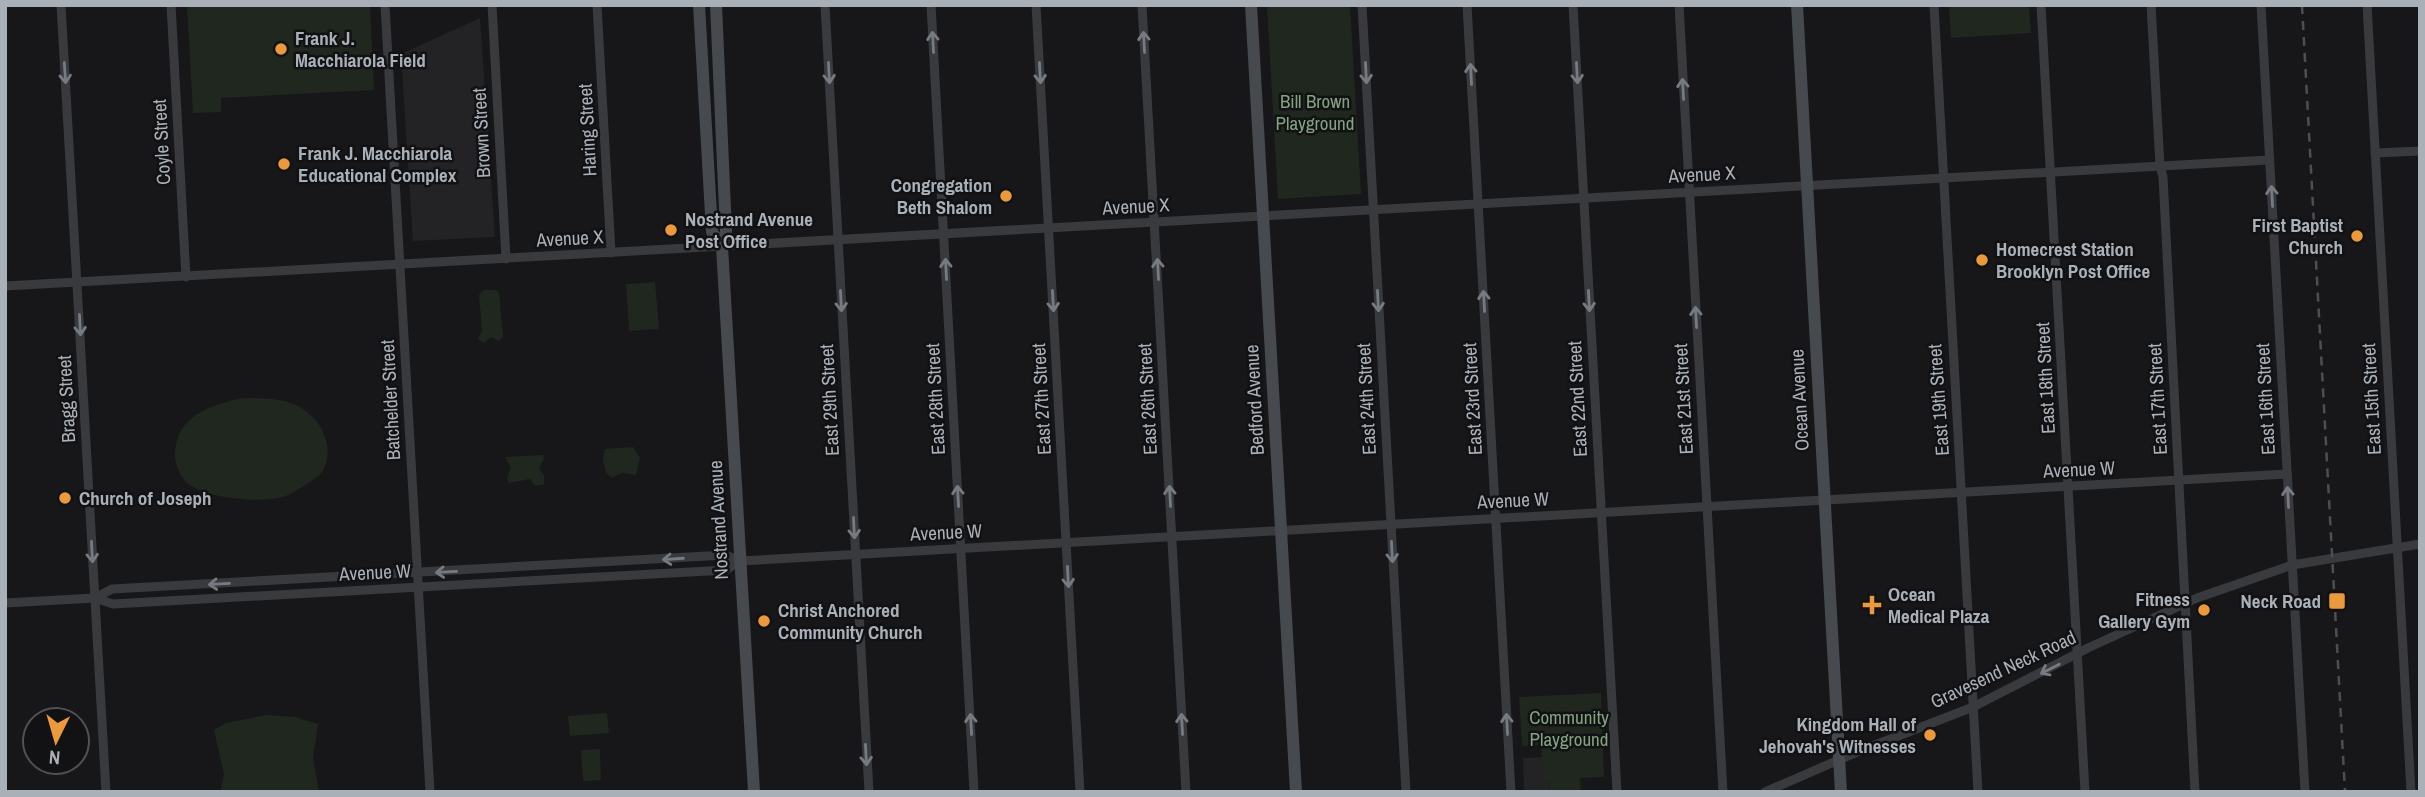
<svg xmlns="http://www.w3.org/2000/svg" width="2425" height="797" font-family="'Archivo Narrow',sans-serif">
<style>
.built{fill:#232326}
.green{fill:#1f271f}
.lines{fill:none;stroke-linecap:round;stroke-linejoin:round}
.minor{stroke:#383a3e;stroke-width:9}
.secondary{stroke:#46494e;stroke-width:12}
.rail{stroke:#4b4e53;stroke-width:2.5;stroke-dasharray:9 7;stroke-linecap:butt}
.oneway{stroke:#777b81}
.poi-dot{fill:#ea993e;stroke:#121214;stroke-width:2.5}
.labels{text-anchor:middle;stroke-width:5;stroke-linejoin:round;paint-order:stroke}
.poi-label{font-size:19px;font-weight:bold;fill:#aab0b8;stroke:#121214;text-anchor:start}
.park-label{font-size:19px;fill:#84a282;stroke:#121214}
.street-label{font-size:19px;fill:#aab0b8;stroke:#121214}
</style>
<rect width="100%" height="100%" fill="#171719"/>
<g class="built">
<path d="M480,18L495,237L413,241L401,54Z"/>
<path d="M1542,757L1543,779L1549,780L1550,792H1524L1523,758Z"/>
</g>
<g class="green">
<path d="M187,5H370L374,90L221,98V112L193,113Z"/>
<path d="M1267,5H1350L1361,194L1278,199Z"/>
<path d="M1949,5H2029L2031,33L1951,38Z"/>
<path d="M655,282L659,329L629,331L626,284Z"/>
<path d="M484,290H496L499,293L503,336L499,341L491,337L484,343L478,339L482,331L479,295Z"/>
<path d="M243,398C261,398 279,398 296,405C320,416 337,447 322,472C318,478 293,493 286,496C264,504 206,499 187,483C180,476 174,463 175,454C176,416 210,405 243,398Z"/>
<path d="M633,447L640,458L636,475L622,473L612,478L606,473L603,459L605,449Z"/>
<path d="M543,455L544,459L539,468L544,475V484L535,486L530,479L509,483L507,478L511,468L505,457Z"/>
<path d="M1601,693L1604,777L1580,778L1581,792H1550L1549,780H1543L1541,745L1522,746L1519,697Z"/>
<path d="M607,713L609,733L570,736L568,716Z"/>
<path d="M267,715L295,717L318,724L313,758L319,792H220L224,775L214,730L226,723Z"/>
<path d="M600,749L601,780L583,781L581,750Z"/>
</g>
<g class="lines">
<g class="minor">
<path d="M61,5L106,792"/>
<path d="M171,5L186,277"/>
<path d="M385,5L430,792"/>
<path d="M492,5L506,259"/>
<path d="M597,5L611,253"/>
<path d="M825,5L869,792"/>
<path d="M931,5L974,792"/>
<path d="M1036,5L1080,792"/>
<path d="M1142,5L1186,792"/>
<path d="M1362,5L1406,792"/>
<path d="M1467,5L1511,792"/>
<path d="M1573,5L1617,792"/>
<path d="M1679,5L1723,792"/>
<path d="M1934,5L1978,792"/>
<path d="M2041,5L2085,792"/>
<path d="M2151,5L2160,166L2163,177L2195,792"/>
<path d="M2261,5L2305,792"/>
<path d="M2367,5L2411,792"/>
<path d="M2375,153L2420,151"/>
<path d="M5,286L2269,160"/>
<path d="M95,598L113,604L726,570L740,561"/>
<path d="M5,603L95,598L112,589L725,555L740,561L2287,474"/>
<path d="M1765,792L1857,752L1973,707L2088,648L2197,598L2292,565L2420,544"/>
</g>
<g class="secondary">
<path d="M699,5L712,232L722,247"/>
<path d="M716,5L726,232L722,247L754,792"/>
<path d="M1251,5L1296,792"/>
<path d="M1797,5L1841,792"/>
</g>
<path class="rail" d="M2302,5L2345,792"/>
</g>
<defs><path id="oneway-shaft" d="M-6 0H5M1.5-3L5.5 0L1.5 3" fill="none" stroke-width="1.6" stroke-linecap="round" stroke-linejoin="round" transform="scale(1.75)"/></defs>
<g class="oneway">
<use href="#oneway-shaft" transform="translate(933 42) rotate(-93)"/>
<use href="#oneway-shaft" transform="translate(1144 42) rotate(-93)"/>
<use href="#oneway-shaft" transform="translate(65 73) rotate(86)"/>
<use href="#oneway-shaft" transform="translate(829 73) rotate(87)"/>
<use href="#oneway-shaft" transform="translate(1040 73) rotate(87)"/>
<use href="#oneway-shaft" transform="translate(1366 73) rotate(87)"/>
<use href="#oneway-shaft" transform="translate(1577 73) rotate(87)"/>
<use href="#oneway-shaft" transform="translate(1471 74) rotate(-93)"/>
<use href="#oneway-shaft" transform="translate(1683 89) rotate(-93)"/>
<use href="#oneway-shaft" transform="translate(2272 196) rotate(-93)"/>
<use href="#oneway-shaft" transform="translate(946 269) rotate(-93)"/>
<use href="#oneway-shaft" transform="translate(1158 269) rotate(-93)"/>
<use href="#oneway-shaft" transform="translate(841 301) rotate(87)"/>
<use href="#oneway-shaft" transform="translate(1053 301) rotate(87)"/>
<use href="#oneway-shaft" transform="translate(1378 301) rotate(87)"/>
<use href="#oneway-shaft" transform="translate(1484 301) rotate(-93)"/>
<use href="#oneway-shaft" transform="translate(1589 301) rotate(87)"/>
<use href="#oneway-shaft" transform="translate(1696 317) rotate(-93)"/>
<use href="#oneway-shaft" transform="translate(80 325) rotate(87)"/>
<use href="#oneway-shaft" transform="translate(958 496) rotate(-93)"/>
<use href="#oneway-shaft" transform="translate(1170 496) rotate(-93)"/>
<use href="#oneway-shaft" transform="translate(2288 497) rotate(-93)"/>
<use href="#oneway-shaft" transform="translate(854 528) rotate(87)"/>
<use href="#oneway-shaft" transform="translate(92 552) rotate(87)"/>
<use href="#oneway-shaft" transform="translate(1392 552) rotate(87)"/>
<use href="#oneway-shaft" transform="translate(673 559) rotate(176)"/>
<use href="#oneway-shaft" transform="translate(446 572) rotate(177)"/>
<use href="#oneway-shaft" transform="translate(1068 577) rotate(87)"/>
<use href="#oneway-shaft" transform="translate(219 584) rotate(177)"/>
<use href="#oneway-shaft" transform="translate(2050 669) rotate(153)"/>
<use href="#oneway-shaft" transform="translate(971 724) rotate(-93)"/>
<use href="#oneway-shaft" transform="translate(1182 724) rotate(-93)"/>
<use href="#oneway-shaft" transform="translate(1507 724) rotate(-93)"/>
<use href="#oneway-shaft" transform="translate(866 755) rotate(87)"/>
</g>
<g class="poi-dot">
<circle cx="281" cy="49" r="7"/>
<circle cx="284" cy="164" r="7"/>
<circle cx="1006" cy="196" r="7"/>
<circle cx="671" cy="230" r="7"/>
<circle cx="2357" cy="236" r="7"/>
<circle cx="1982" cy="260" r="7"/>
<circle cx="65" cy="498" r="7"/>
<rect x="2328" y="592" width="18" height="18" rx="3.5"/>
<path d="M1868.5 594.5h7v7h7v7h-7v7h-7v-7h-7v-7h7z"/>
<circle cx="2204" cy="610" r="7"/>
<circle cx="764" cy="621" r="7"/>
<circle cx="1930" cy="735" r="7"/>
</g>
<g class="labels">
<g class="poi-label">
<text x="295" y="45">Frank J.<tspan x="295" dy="22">Macchiarola Field</tspan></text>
<text x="298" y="160">Frank J. Macchiarola<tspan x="298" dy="22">Educational Complex</tspan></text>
<text x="992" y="192" text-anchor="end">Congregation<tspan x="992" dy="22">Beth Shalom</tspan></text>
<text x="685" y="226">Nostrand Avenue<tspan x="685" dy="22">Post Office</tspan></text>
<text x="2343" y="232" text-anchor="end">First Baptist<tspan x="2343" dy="22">Church</tspan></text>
<text x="1996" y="256">Homecrest Station<tspan x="1996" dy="22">Brooklyn Post Office</tspan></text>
<text x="79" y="505">Church of Joseph</text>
<text x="1888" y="601">Ocean<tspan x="1888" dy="22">Medical Plaza</tspan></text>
<text x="2190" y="606" text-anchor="end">Fitness<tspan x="2190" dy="22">Gallery Gym</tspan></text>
<text x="2321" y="608" text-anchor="end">Neck Road</text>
<text x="778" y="617">Christ Anchored<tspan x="778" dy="22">Community Church</tspan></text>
<text x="1916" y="731" text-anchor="end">Kingdom Hall of<tspan x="1916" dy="22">Jehovah's Witnesses</tspan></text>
</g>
<g class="park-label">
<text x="1315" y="108">Bill Brown<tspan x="1315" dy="22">Playground</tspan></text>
<text x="1569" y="724">Community<tspan x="1569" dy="22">Playground</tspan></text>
</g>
<g class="street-label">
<text transform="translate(587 130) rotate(-93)" y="7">Haring Street</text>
<text transform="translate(481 133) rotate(-93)" y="7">Brown Street</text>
<text transform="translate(161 142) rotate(-93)" y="7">Coyle Street</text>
<text transform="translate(1702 174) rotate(-3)" y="7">Avenue X</text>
<text transform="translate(1136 206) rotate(-3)" y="7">Avenue X</text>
<text transform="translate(570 238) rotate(-3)" y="7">Avenue X</text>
<text transform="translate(2045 378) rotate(-93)" y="7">East 18th Street</text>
<text transform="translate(66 399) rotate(-93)" y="7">Bragg Street</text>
<text transform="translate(935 399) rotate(-93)" y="7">East 28th Street</text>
<text transform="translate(1041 399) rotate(-93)" y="7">East 27th Street</text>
<text transform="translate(1147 399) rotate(-93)" y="7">East 26th Street</text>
<text transform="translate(1366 399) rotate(-93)" y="7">East 24th Street</text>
<text transform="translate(1472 399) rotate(-93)" y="7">East 23rd Street</text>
<text transform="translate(1577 399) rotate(-93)" y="7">East 22nd Street</text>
<text transform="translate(1683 399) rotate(-93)" y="7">East 21st Street</text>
<text transform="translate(2157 399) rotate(-93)" y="7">East 17th Street</text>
<text transform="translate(2265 399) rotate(-93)" y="7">East 16th Street</text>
<text transform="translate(2371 399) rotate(-93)" y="7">East 15th Street</text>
<text transform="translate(390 400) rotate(-93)" y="7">Batchelder Street</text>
<text transform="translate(829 400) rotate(-93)" y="7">East 29th Street</text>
<text transform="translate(1254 400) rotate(-93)" y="7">Bedford Avenue</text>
<text transform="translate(1799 400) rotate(-93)" y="7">Ocean Avenue</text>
<text transform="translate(1938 400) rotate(-94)" y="7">East 19th Street</text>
<text transform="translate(2079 469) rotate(-3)" y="7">Avenue W</text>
<text transform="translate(1513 500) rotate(-3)" y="7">Avenue W</text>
<text transform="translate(718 520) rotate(-93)" y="7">Nostrand Avenue</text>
<text transform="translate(946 532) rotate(-3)" y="7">Avenue W</text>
<text transform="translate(375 572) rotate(-3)" y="7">Avenue W</text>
<text transform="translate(2003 669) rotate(-25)" y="7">Gravesend Neck Road</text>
</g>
</g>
<rect width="2425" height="797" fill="none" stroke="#aab0b8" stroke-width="14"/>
<g transform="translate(56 741) rotate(185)"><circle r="33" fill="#121214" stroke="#4f5156" stroke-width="2"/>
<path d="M0-5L12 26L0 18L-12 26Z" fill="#ea993e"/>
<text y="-10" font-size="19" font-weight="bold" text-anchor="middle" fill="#aab0b8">N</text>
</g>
</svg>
